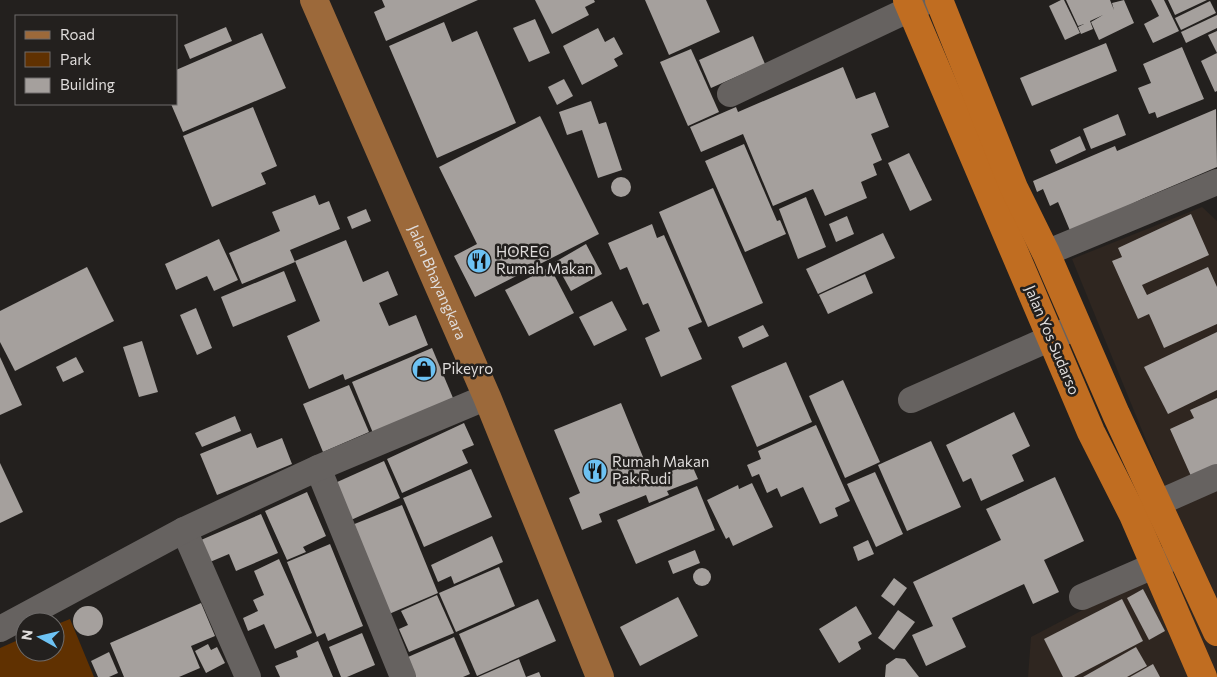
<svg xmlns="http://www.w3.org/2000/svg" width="1217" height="677" font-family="Commissioner,sans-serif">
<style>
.built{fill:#2f2620}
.green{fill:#603101}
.building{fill:#a5a09d}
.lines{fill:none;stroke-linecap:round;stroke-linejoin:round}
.minor{stroke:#666260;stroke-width:26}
.major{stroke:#9c693a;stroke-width:28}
.highway{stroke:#c06d21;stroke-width:28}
.labels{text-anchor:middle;stroke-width:5;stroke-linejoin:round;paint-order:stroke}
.poi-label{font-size:15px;fill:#dfdcdb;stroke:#23201e;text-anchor:start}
.street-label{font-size:15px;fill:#dfdcdb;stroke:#23201e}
</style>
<rect width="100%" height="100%" fill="#23201e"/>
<path class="built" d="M1202,207L1217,221V677H1028L1031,637L1119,591L1195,560L1072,259Z"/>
<path class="green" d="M70,619L94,677H0V648L25,637V652H55V625Z"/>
<g class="building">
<path d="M382,0H478L386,41L374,12L385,7Z"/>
<path d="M535,0H594L595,2L585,7L589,15L552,34Z"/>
<path d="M645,0H706L720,32L669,55Z"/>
<path d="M1061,0H1064L1080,33L1065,40L1049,6Z"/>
<path d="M1066,0H1110L1114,10L1112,3L1124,0L1134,23L1099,40L1091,22L1103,15L1090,21L1093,29L1081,34L1078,27L1084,24L1078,26Z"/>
<path d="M1151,0H1164L1179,31L1153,43L1144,24L1159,16Z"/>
<path d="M1168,0H1207L1175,15Z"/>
<path d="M1210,1L1216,13L1181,30L1175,18Z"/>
<path d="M1217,15V28L1186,43L1181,32Z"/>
<path d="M535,19L550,53L529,62L513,28Z"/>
<path d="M444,22L452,42L477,31L516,123L437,158L389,46Z"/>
<path d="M226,27L232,41L190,59L184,45Z"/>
<path d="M598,28L605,42L614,37L623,54L614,59L618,66L582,85L563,46Z"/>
<path d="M1217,31V91L1215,92L1201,61L1217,53L1208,35Z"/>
<path d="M262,33L286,88L183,132L171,104H176V70Z"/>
<path d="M753,36L765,64L711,88L699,60Z"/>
<path d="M1106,43L1117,71L1032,106L1020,78Z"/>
<path d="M1182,47L1204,99L1157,118L1155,112L1149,114L1138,88L1151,83L1143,64Z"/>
<path d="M691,49L719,112L688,126L660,62Z"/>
<path d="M843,67L856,99L875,92L889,127L871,134L882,160L873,164L877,175L861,182L867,198L825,216L813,189L773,206L743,134L701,152L690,127L736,107L738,112Z"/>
<path d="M564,79L573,96L557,105L548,87Z"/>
<path d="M591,101L599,124L606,122L622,170L598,178L582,130L567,135L559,112Z"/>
<path d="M253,107L277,166L261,173L266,184L212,207L183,136Z"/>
<path d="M1216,109L1217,167L1142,199L1071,233L1058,202L1050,206L1043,189L1037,192L1033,181L1115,146L1117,151Z"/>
<path d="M1118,114L1126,135L1091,149L1083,129Z"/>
<path d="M540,116L599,234L475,297L454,256L477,244L439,167Z"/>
<path d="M1080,136L1086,150L1056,164L1050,150Z"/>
<path d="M744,144L777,221L780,220L786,234L745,252L705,161Z"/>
<path d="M909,153L932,200L910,211L888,163Z"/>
<circle cx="621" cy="187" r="10"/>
<path d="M713,188L763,303L708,327L659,212Z"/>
<path d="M315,195L319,205L329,201L340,229L290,250L295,262L242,284L229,253L280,231L272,212Z"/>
<path d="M806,197L826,247L798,259L779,209Z"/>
<path d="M366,209L371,221L352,229L347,217Z"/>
<path d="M1191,214L1209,255L1142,285L1147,295L1208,267L1217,287V324L1164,348L1149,314L1138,319L1112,261L1122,257L1118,248Z"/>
<path d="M847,216L854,234L836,242L829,224Z"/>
<path d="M652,224L657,238L664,235L702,322L688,328L702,359L661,377L645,338L660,331L648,303L643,305L627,267L620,270L608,243Z"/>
<path d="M883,233L895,258L818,294L806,269Z"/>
<path d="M219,239L238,280L214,291L207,276L176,290L165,264Z"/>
<path d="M346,240L363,282L388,271L398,295L379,303L389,326L416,315L428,345L345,380L343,374L309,389L287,336L320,321L295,261Z"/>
<path d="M586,244L602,274L571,291L555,262Z"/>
<path d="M87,267L114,321L15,371L0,342V311Z"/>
<path d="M550,267L574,313L529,336L505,290Z"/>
<path d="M284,271L296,301L233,327L221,297Z"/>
<path d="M865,274L873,293L828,314L819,295Z"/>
<path d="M612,301L627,330L594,346L579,317Z"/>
<path d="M196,308L212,348L197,355L180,315Z"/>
<path d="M763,325L769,336L743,348L738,337Z"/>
<path d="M1217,332V390L1168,414L1144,367Z"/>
<path d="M142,341L158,392L139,397L123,347Z"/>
<path d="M432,348L453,398L373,433L352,382Z"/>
<path d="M0,357L22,405L0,415Z"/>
<path d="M76,357L84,372L63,382L56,367Z"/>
<path d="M786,362L812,422L757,447L731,386Z"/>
<path d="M843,380L880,462L845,478L809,396Z"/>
<path d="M349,385L369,432L323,452L303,404Z"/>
<path d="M1217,398V465L1191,476L1170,429L1194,418L1190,410Z"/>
<path d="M621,403L652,479L691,463L698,479L667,491L669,495L649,503L646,495L599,514L602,522L582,530L569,498L580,493L554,430Z"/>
<path d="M1014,412L1030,446L1012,455L1024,481L981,501L971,478L963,482L946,445Z"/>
<path d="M235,416L241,431L202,447L195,433Z"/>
<path d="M464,423L474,445L462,450L468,463L402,493L387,459Z"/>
<path d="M816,425L850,501L835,508L838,516L820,524L803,487L781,497L777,488L767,493L759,474L752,477L747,465L761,459L758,451Z"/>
<path d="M251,433L257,448L282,438L292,464L217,495L200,454Z"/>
<path d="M931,441L961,507L907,531L878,465Z"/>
<path d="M384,461L400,498L351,520L335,483Z"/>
<path d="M0,463L23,512L0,523Z"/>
<path d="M471,469L492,517L424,547L403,498Z"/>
<path d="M875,472L903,534L876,547L847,484Z"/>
<path d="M1055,477L1084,541L1044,560L1059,592L1033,604L1024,584L952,618L966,647L926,666L912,635L933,626L913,582L1001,540L986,509Z"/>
<path d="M752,483L773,527L733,546L729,537L726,539L707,500L738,485L739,489Z"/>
<path d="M697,486L715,530L636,564L617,520Z"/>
<path d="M307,492L326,536L303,547L306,552L287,560L265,511Z"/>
<path d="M402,505L438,593L389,614L352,525Z"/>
<path d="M261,514L278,553L236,571L229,554L210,562L201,540Z"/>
<path d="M492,536L503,562L454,584L451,576L438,582L431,565Z"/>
<path d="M868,540L874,554L858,561L853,547Z"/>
<path d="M330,544L363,626L328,641L325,633L317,637L287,562Z"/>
<path d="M695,550L700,563L673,574L668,561Z"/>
<path d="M279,559L312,633L275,649L264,624L248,631L243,618L258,611L253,600L264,595L254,571Z"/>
<path d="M499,567L515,606L456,632L439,593Z"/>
<circle cx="702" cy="577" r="9"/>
<path d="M894,578L907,588L894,606L881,596Z"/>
<path d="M1143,589L1165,631L1149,640L1127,598Z"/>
<path d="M437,595L454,633L409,652L399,629L408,625L401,611Z"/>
<path d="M678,597L698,636L640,666L620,627Z"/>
<path d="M538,599L556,641L477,676L459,634Z"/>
<path d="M1122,599L1143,641L1074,677H1063L1044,639Z"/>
<path d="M201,603L215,636L191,646L200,668L179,677H124L110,643Z"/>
<path d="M856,606L872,634L858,642L861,649L839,663L819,629Z"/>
<circle cx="88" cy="621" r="15"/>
<path d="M898,610L915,622L894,650L878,638Z"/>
<path d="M362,633L375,665L347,677H341L329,647Z"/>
<path d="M454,637L470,674L463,677H416L408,657Z"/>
<path d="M318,641L333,677H280L275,666L298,657L296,651Z"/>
<path d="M208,644L211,650L217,647L225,663L206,673L195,651Z"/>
<path d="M1136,647L1147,666L1127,677H1083Z"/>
<path d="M109,652L118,673L109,677H98L91,661Z"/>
<path d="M896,658L905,659L919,677H885L886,665Z"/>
<path d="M519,659L526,677L539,672L541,677H478Z"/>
<path d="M1153,664L1160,677H1130Z"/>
</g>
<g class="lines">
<g class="minor">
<path d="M730,94L929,0"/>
<path d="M1046,253L1217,182"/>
<path d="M911,400L1078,326"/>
<path d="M318,468L403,677"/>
<path d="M1138,512L1217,477"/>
<path d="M184,530L248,677"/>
<path d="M1082,597L1176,556"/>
<path d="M0,629L184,530L318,468L487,397"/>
</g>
<path class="major" id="s1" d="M314,0L487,397L600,677"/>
<g class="highway">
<path d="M907,0L1091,432L1133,515L1203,677"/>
<path d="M939,0L1014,188L1046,253L1116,414L1217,632"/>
</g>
</g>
<defs>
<symbol id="restaurant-disc" viewBox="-11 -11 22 22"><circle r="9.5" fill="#6dc2f3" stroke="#23201e"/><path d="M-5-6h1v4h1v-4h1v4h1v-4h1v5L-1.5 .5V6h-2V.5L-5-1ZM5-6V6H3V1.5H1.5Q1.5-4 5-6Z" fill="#111"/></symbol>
<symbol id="shop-disc" viewBox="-11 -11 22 22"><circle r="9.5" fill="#6dc2f3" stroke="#23201e"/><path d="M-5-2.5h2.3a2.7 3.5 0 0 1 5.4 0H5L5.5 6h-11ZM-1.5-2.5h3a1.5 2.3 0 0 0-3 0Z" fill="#111"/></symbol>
</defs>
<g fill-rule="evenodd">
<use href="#restaurant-disc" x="465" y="247" width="28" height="28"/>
<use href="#shop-disc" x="410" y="355" width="28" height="28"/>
<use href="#restaurant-disc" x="581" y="457" width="28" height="28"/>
</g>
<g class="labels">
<g class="poi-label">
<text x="496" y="257">HOREG<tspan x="496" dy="17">Rumah Makan</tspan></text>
<text x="442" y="374">Pikeyro</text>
<text x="612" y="467">Rumah Makan<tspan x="612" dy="17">Pak Rudi</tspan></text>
</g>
<g class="street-label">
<text dy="5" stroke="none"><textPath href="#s1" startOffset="308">Jalan Bhayangkara</textPath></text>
<text transform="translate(1052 340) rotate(67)" y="5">Jalan Yos Sudarso</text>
</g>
</g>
<rect x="15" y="15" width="162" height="90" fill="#23201e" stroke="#6e6b6a"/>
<rect x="25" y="31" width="25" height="8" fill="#9c693a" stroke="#6e6b6a"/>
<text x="60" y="40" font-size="15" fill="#dfdcdb">Road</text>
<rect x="25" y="52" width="25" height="15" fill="#603101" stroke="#6e6b6a"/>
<text x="60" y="65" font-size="15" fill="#dfdcdb">Park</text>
<rect x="25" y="78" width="25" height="15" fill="#a5a09d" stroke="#6e6b6a"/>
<text x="60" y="90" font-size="15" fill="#dfdcdb">Building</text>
<g transform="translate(40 637) rotate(278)"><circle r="24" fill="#23201e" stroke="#6e6b6a"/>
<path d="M0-4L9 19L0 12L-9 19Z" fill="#6dc2f3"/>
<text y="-8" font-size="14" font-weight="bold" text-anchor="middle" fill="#dfdcdb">N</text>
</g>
</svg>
